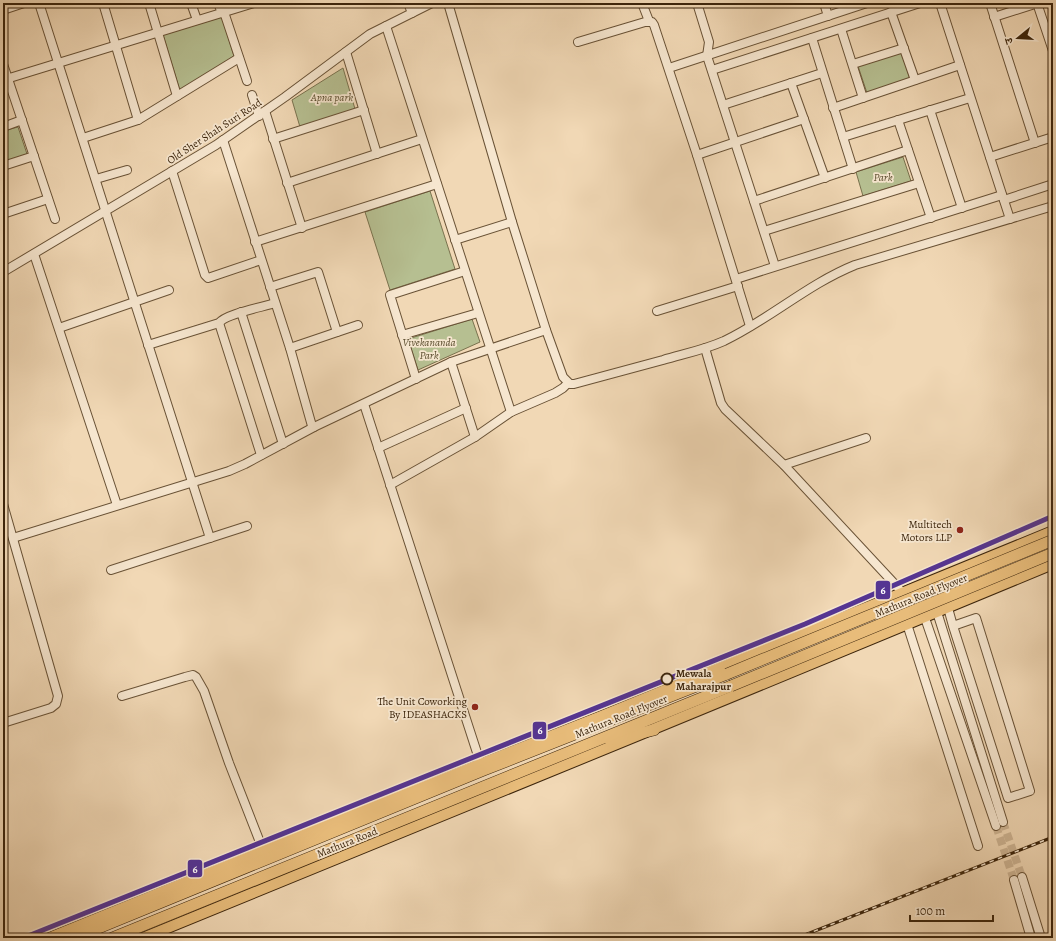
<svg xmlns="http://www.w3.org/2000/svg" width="1056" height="941" font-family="Alegreya,'Noto Serif Devanagari',serif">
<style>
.green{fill:#b6bf91;stroke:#79724e}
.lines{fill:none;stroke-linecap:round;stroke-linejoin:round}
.minor-tunnel{stroke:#cdb493;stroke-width:8;stroke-dasharray:8 4;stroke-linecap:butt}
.minor-casing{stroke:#695236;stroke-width:10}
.major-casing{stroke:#3c250c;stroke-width:12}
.highway-casing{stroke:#3c250c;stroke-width:12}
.minor{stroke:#f6e6cf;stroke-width:8}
.major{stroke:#e8bc7a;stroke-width:10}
.highway{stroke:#e8bc7a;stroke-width:11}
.rail-casing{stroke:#3c250c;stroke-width:3}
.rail{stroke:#f6e6cf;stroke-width:1.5;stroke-dasharray:4.5;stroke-linecap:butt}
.highway-bridge-casing{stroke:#3c250c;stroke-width:12;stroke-linecap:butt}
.highway-bridge{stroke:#e8bc7a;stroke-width:11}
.metro-1-casing{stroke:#f6e6cf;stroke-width:8}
.metro-1{stroke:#553592;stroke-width:5}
.poi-dot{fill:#8f2418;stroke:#f6e6cf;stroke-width:1.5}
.stop-dot{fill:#f6e6cf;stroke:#3c250c;stroke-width:2}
.labels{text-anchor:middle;stroke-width:3.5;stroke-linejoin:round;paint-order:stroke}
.park-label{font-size:11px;font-style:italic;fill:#5a4c2d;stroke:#f6e6cf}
.street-label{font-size:11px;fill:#3c250c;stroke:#f6e6cf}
.poi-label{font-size:11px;fill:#3c250c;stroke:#f6e6cf;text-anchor:end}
.stop-label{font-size:11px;font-weight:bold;fill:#3c250c;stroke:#f6e6cf;text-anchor:start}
.line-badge{stroke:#f6e6cf;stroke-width:1.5}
.badge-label{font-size:11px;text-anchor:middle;font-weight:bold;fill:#fff}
</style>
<rect width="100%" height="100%" fill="#f1d8b5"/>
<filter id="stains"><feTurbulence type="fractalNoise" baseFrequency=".005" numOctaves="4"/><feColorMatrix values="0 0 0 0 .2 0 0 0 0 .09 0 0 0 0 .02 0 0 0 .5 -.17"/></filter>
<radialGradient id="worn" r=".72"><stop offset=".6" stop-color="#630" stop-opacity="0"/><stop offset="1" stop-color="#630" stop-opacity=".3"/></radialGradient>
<g class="green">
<path d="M222,17L234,56L180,91L163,35Z"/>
<path d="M901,51L910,79L867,93L858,66Z"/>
<path d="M343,68L355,109L300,127L292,100Z"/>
<path d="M18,127L27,154L3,162V131Z"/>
<path d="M903,157L911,181L863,196L856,172Z"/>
<path d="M430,191L455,269L390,290L365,212Z"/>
<path d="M472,319L480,342L418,370L408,339Z"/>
</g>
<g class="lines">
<g class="minor-tunnel">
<path d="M1003,822L1022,877"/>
<path d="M996,826L1014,880"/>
</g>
<defs>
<g id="minor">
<path d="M39,3L210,538"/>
<path d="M103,3L138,120"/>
<path d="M149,3L177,96"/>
<path d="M191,3L197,20"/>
<path d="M218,3L222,13"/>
<path d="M408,3L412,13"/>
<path d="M448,3L512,222L546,330L563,377L570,384H574C604,376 633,368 663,360C683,354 704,350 724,341C770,319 808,284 855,265L1053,206"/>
<path d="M642,3L649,21"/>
<path d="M697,3L709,42L707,56L775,266"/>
<path d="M824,3L828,16"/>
<path d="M940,3L1010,219"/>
<path d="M990,3L1035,143"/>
<path d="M1037,3L1053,51"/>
<path d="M3,10L24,3"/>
<path d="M224,12L247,81"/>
<path d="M891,12L915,80"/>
<path d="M994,17L1038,3"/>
<path d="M386,26L511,412"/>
<path d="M841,29L863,98"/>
<path d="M812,38L853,169"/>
<path d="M578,42L645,22H652L654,25L697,155L750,326"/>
<path d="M346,52L377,154"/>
<path d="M3,64L55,219"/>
<path d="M853,64L904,48"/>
<path d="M669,68L867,3"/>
<path d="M712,70L920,3"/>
<path d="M3,80L254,3"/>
<path d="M791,83L825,178"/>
<path d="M252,95L259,116"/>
<path d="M723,105L822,73"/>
<path d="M833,108L960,65"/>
<path d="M930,110L962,208"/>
<path d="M265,111L302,228"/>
<path d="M898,120L931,218"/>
<path d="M3,127L22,120"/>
<path d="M843,137L970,98"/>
<path d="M83,138L138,120L239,58"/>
<path d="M273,139L364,110"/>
<path d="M223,140L290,348L312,426L314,427L451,362L546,330"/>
<path d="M697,155L804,119"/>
<path d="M990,157L1053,137"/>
<path d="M3,166L34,156"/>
<path d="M172,171L205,275L208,278L261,260"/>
<path d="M96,179L127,170"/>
<path d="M287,183L422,139"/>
<path d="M1004,200L1053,184"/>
<path d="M754,201L908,150"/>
<path d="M3,214L48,199"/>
<path d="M764,231L919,183"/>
<path d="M455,240L512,222"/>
<path d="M255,242L437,184"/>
<path d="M34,254L117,505"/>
<path d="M3,272L216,145L285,97L370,34L432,3"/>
<path d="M736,279L1002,195"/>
<path d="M270,287L318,272L337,332"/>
<path d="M657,311L738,286"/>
<path d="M241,312L283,444"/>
<path d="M219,323L261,455"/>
<path d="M59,328L169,290"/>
<path d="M402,335L478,313"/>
<path d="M148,345L219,323C225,314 263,307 275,303"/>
<path d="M290,348L358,325"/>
<path d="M705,348L721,403L725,409L784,465L903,593"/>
<path d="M451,362L475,437"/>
<path d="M416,379L390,295L465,271"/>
<path d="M364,404L481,765"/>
<path d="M378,448L466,408"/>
<path d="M784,465L866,438"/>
<path d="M390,485L475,437L511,412L555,393L563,388L568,383"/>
<path d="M3,504L58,696L56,704L51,708L3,723"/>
<path d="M13,538L229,471L245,464L314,427"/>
<path d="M111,570L247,526"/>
<path d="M948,608L953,626L976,618L1030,791L1008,798L953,626"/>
<path d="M937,612L1003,822"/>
<path d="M925,618L996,826"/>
<path d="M907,624L978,846"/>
<path d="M122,696L185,677L193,675L196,677L204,691L229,763L263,850"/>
<path d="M1022,877L1041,938"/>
<path d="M1014,880L1031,938"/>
</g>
<g id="major">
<path d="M49,938L318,828L604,715L1053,531"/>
<path d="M143,938C447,814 750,690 1053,564"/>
</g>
<g id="highway">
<path d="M610,740L654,730"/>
<path d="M74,938L484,770L727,674"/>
<path d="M112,938L731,686"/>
</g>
</defs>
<use href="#minor" class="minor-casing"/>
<use href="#major" class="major-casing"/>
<use href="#highway" class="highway-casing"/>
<use href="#minor" class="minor"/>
<use href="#major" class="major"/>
<use href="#highway" class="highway"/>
<defs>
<path id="rail" d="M797,938L1053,837"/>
</defs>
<use href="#rail" class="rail-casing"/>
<use href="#rail" class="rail"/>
<defs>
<g id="highway-bridge">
<path d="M727,674L1053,540"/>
<path d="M731,686L1053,553"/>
</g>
</defs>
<use href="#highway-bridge" class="highway-bridge-casing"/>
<use href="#highway-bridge" class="highway-bridge"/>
<defs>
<path id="metro-1" d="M23,938L805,624L1053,516"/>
</defs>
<use href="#metro-1" class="metro-1-casing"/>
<use href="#metro-1" class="metro-1"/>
</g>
<g class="poi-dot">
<circle cx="960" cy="530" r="4"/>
<circle cx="475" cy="707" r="4"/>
</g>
<circle class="stop-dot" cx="667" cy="679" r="5.5"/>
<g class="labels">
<g class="park-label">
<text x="332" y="101">Apna park</text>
<text x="883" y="181">Park</text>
<text x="429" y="346">Vivekananda<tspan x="429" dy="13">Park</tspan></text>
</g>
<g class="street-label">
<text transform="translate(214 131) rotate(-33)" y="4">Old Sher Shah Suri Road</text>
<text transform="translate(921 595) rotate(-22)" y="4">Mathura Road Flyover</text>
<text transform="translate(621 716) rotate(-22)" y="4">Mathura Road Flyover</text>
<text transform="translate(347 842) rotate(-22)" y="4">Mathura Road</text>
</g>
<g class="poi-label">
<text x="952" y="528">Multitech<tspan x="952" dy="13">Motors LLP</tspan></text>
<text x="467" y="705">The Unit Coworking<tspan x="467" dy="13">By IDEASHACKS</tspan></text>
</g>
<g class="stop-label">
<text x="676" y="677">Mewala<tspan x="676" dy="13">Maharajpur</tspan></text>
</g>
</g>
<g class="line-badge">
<rect x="875" y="580" width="16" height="20" rx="4" fill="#553592"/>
<rect x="532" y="721" width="15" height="19" rx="4" fill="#553592"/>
<rect x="187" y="859" width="16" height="19" rx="4" fill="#553592"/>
</g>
<g class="badge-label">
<text x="883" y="594">6</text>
<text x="540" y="734">6</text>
<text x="195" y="873">6</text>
</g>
<rect width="1056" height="941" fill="none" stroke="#f1d8b5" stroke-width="16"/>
<rect x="4" y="4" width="1048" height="933" fill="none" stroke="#3c250c" stroke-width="2"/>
<rect x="8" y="8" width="1040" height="925" fill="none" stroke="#3c250c"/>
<g transform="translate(1018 38) rotate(252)" stroke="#f6e6cf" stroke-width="3" paint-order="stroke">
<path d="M0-3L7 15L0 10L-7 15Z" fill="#3c250c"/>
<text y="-6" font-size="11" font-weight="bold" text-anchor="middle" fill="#3c250c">उ</text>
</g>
<path d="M910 915v6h83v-6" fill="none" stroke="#3c250c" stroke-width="2"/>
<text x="916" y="915" font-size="12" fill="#3c250c" stroke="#f6e6cf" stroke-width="3" paint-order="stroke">100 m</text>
<rect width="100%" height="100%" filter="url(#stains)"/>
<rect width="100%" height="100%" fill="url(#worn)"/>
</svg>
